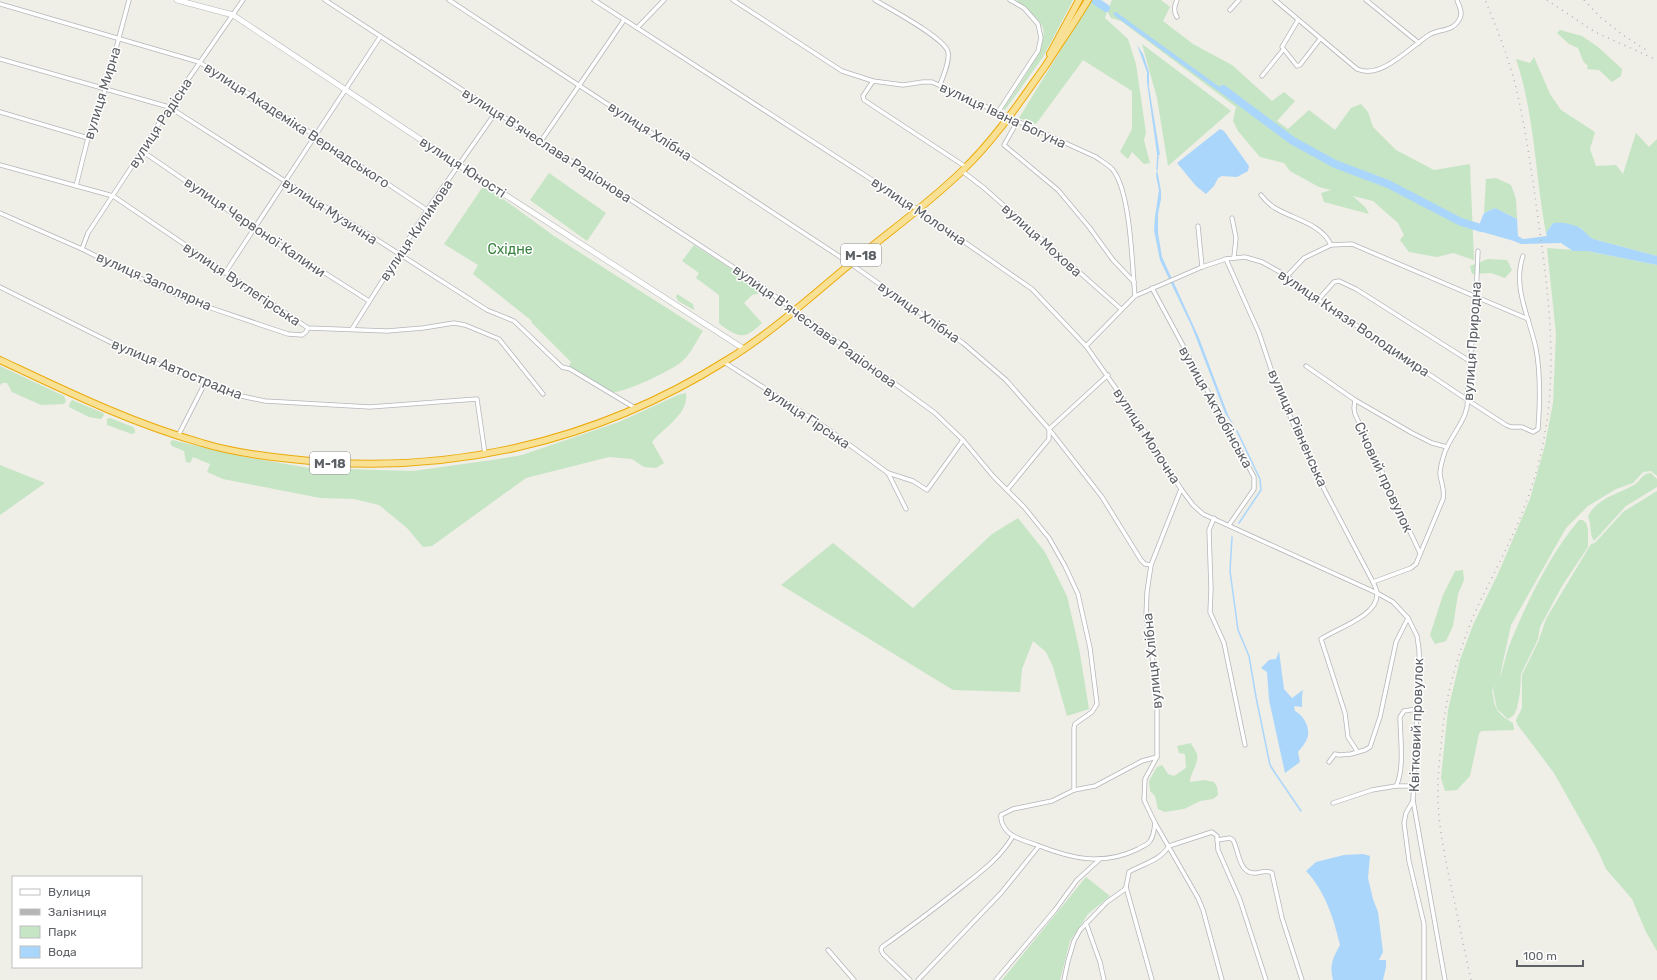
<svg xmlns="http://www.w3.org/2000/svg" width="1657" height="980" font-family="Rubik,sans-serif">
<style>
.green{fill:#c5e5c5}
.water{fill:#abd6fb}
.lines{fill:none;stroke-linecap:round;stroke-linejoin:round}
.stream{stroke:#abd6fb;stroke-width:1.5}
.river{stroke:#abd6fb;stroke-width:8}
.street-casing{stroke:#b4b6ba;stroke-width:5}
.secondary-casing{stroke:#b5b8bd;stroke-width:6}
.highway-casing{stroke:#ebab0b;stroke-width:8}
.street{stroke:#fff;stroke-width:3.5}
.secondary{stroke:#fff;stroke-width:5}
.highway{stroke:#f8e195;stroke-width:6}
.rail{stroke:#b5b5b6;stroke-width:1.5;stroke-dasharray:1 5;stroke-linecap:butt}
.labels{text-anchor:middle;stroke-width:3;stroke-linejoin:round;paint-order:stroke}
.shield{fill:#fff;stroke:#8e9094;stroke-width:1}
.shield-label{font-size:13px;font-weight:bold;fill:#5e6166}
.street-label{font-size:14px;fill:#5e6166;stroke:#fff}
.park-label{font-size:14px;fill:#39823f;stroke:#fff}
</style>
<rect width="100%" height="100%" fill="#efeee7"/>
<g class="green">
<path d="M1016,0H1073L1043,57L1005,110L1003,109C1013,93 1049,47 1043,28C1040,19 1024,6 1016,0Z"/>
<path d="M1112,0H1161L1170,7L1163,21L1193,44L1232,65L1272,101L1284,92L1295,101L1277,121L1288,129L1309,110L1335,130L1351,108L1361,104L1368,112L1373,127L1396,150L1434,170L1470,164L1474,260L1453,253L1437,257L1409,252L1400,240L1404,235L1398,223L1373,201L1353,196L1366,208L1369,214L1324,202L1321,193L1331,190L1319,187L1290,171L1284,163L1260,157L1238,131L1233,121L1236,107L1121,21L1111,18L1107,11L1105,18L1128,39L1136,64L1146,133L1144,140L1150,163L1144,164L1132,152L1128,159L1120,152L1132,129V91L1083,60L1036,124L1019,118L1091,1L1107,11Z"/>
<path d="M1560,30L1582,36L1598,47L1622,69L1621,76L1612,82L1599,70L1587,69L1588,66L1583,61L1578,48L1569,44L1557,33Z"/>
<path d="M1142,44L1231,111L1168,166L1157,98Z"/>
<path d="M1534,57L1550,94L1561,110L1595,132L1590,149L1596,166L1616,165L1623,174L1636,133L1649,147L1657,139V256L1593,239L1587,235L1581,228L1553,223L1546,233C1535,175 1535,115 1516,59L1530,63Z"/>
<path d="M549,173L606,213L587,241L530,200Z"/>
<path d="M1496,178L1511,185L1516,199L1517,219L1495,208L1484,213L1486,179Z"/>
<path d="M484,185L554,236L703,331C696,341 690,356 680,363C670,371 624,393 613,392C602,390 579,372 569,366L571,362L531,322L532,321L473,274L478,265L444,244Z"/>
<path d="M694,245L752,282L764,292L752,295L744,303L762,323C751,333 745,340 730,331C727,329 723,327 719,323V295L696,278L699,273L682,261Z"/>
<path d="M1547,248L1587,251L1657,265V476L1651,471L1643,472L1633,483L1616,489L1588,506L1566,528L1511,625L1499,680L1492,690C1495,709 1496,713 1513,723L1514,730L1481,731L1479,734L1470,776L1457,790L1445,791L1441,778L1448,710L1460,660L1473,625L1498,574L1530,499L1545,445L1553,403L1556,334Z"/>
<path d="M1488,259L1507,260L1512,270L1505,278L1491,273L1472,274L1470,266Z"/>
<path d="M677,294L693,304L694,310L678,301L676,297Z"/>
<path d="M0,366L64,396L66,401L64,404L41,405L12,392L7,383H3L0,385Z"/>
<path d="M686,393C689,414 664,427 652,442L664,463L656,468L644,467L632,459L609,457L526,478L432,546L423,547L407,528L379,505L354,499L320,498L223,479L207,472L210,464L193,457L190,463L186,462L184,451L172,446L170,443L172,440L245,457L309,468L413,471L499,459L522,455L619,422L678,395Z"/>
<path d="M72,400L103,413L104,415L101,419L89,417L69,407V405Z"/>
<path d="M110,418L133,427L135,430V433L132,434L107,425V419Z"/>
<path d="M0,465L45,483L0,515Z"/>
<path d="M1651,473L1657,479V487L1626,506L1594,541C1589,534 1592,525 1588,517C1595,499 1618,494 1634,485C1642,480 1641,474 1651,473Z"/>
<path d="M1657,491V951L1646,932L1632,899L1606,869L1598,851L1554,773L1517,724L1516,720L1522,708V675L1539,640L1546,619L1591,544L1595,543L1623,512Z"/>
<path d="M1018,518L1045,552L1067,596L1079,648L1089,709L1067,716L1053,667L1046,652L1033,641L1022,669L1020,692L953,690L781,585L833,543L913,608L992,534Z"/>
<path d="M1579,520H1583L1586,523L1588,529V547L1562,586L1540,627L1538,639L1521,674L1520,692L1517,708L1514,715L1508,719L1497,709L1493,689C1504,675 1504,657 1511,641C1528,600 1551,553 1579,520Z"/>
<path d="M1463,570L1464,580L1458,594L1453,626L1446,641L1435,644L1430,635L1443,595L1455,571Z"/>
<path d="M1191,743C1192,746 1196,751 1197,754C1199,764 1190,773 1190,782L1204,780L1214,782L1217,787L1218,795L1213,799L1200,801L1184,809L1165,812L1158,809L1155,796L1150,791L1149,781L1157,767L1162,765L1168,774L1174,776L1186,768L1185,754L1179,753L1177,746Z"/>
<path d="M1086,877L1110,896L1088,914L1070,941L1060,980H1002Z"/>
</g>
<g class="water">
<path d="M1116,12L1232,96V101L1115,16L1113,13Z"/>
<path d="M1137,45L1143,54L1149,72V87L1160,155L1157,154L1147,82V72Z"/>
<path d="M1220,129L1224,131L1249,166L1248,171L1237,177L1222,176L1218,178L1214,186L1206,194L1196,186L1177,163Z"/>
<path d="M1157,169L1161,191V199L1158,214V233L1162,257L1199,338L1228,415L1237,431L1225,413L1192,327L1160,260L1154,230L1155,217L1159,190L1156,176Z"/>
<path d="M1495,208L1517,219L1518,236L1523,239L1547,236L1546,233L1553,223C1562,222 1573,224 1580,228C1584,230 1588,236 1593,239L1657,256V265L1587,251H1573L1561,243L1521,244L1514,241L1479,231L1471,227L1470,224L1479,225L1484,213Z"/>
<path d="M1279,651L1284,689L1292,698L1303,690L1302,696V707L1294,706L1295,711C1305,716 1312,731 1306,741C1304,745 1301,748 1298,752L1300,762L1285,773L1269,700L1267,672L1261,668L1269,660L1276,659Z"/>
<path d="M1363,854L1370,856L1368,878L1373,899L1378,912L1383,952L1379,960H1386V967L1383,980H1333C1329,965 1333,958 1340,945C1334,919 1325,891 1306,871L1316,862L1344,855Z"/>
</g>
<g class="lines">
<g class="stream">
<path d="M1157,169L1158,154"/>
<path d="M1237,431L1260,479L1261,490L1239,523"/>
<path d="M1232,537L1230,571L1238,630L1249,656L1256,697L1270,765L1275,773L1301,811"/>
</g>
<g class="river">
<path d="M1094,0L1106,8"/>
<path d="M1223,89L1293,141L1335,164L1388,184L1461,222L1481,228"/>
</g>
<defs>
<g id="street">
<path d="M325,0L753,280L935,413L963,440L993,476L1024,507L1049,538L1065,566L1078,594L1090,648L1097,704L1092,712L1075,724L1074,728V790"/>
<path d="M449,0L851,264L963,343L1006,380L1049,429L1102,497L1141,560L1145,564L1151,565"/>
<path d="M594,0L917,209L1032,289L1086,346L1136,417L1181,489L1193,505L1203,514L1377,593L1393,602L1408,618L1417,636L1419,650L1420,685L1417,709L1413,800L1445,980"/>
<path d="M733,0L842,71L873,81L903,85L923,82H932L1096,157C1101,161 1109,165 1113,170C1131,193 1132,266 1135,296"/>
<path d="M875,0C890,9 945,38 948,52C950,62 943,76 940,85"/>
<path d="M1275,0L1357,69C1381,80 1410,47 1429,35C1439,28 1453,33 1460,18C1463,12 1459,6 1457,0"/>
<path d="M1366,0L1419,43"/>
<path d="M0,4L199,62L314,135L427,210"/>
<path d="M1230,10L1239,0"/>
<path d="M1177,17C1173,11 1174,6 1177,0"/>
<path d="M1298,20L1282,47L1297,66L1300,65L1320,39"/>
<path d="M637,28L664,0"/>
<path d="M0,59L169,107L487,310L514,321L562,367L570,369L635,408"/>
<path d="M1262,76L1283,50"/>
<path d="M873,81L863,96L864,100L966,167"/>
<path d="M0,112L88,138"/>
<path d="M998,112L1038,51L1041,38L1038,24L1024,8L1010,0"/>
<path d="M1017,122L1004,145L1058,190L1089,227L1113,260L1134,282"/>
<path d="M541,141L624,20"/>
<path d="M142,151L254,228L369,301"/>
<path d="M0,165L113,196L308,328L387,331L423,328L454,323L465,325L499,339L543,394"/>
<path d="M962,171L984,188L1121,309"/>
<path d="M76,186L88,138L105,90L129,0"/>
<path d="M1261,195C1265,200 1270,205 1275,208C1293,219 1322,224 1331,245L1304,258L1287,276"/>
<path d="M0,213L82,249L150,283L187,300L288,334L302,335L306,332L308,328"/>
<path d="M1232,218L1236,238L1234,257"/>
<path d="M1198,226L1202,267"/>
<path d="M1331,245L1352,244L1528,319"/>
<path d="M82,249L88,233L142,151L169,107L243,0"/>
<path d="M1226,259L1259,333L1274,378L1298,435L1325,491L1373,582C1375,586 1377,590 1377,594C1378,616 1337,628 1321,639L1345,713L1348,737L1357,751"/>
<path d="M225,273L380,37"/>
<path d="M0,287L138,356L236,395L265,401L370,407L477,399L485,454"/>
<path d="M1152,288L1254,477V489L1229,525"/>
<path d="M1318,300L1334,282L1339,281L1356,289L1471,362"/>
<path d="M352,329L427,210L496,112"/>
<path d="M1086,346L1135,296L1202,267L1226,259L1245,257L1262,262L1287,276L1308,293L1469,401L1506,425L1511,427H1522L1533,432L1538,429C1540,402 1541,375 1536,349C1530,318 1512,288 1523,256"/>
<path d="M724,362L825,427L888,473L906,509"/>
<path d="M1306,366L1355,400L1412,433L1432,443L1447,447"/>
<path d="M1355,400L1354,408L1355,414L1420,553"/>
<path d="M178,436L205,383"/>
<path d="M888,473L913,481L927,490L963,440"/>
<path d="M1181,489L1151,565L1147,592L1146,616L1157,689V757L1145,779L1144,800L1155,823L1198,898L1203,910L1222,980"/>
<path d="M1007,490L1049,439V429L1108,375"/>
<path d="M1214,518L1209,530L1211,589L1210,612L1224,643L1245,745"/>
<path d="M1373,582L1411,568L1416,564L1443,499C1445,489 1441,483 1440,474C1440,467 1444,453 1447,447C1455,430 1471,414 1467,395L1476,298L1478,251"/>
<path d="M1329,762L1335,754L1339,755L1351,754L1365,750L1370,747L1380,717L1396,642L1408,618"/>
<path d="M1414,786H1396C1405,770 1400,735 1400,717L1404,711L1417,709"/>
<path d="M1413,801L1406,813L1404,823L1409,861L1424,924V980"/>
<path d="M1333,803L1372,790L1396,786"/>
<path d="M1155,823C1154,829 1154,836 1150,841C1148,845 1142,846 1138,849C1103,866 1072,859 1037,845C1029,842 1019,840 1012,835C1005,831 1000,822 1001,815L1013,809L1052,801L1074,790L1095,786L1142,761L1157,757"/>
<path d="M1217,840L1230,838L1233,840C1239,851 1239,875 1256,873C1262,872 1267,870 1272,873L1282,918L1302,980"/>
<path d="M1126,887L1152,980"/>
<path d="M1086,923L1100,962L1104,980"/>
<path d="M828,950L854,980"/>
<path d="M910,980L883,954L881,950L882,947C910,927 937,907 963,886C982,871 1001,857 1013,836"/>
<path d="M918,980L1001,893L1039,846"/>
<path d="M996,980L1055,910L1077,880L1100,859"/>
<path d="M1064,980L1068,961L1074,941L1080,930L1107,902L1124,890L1126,887L1129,872C1142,864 1160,861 1169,846L1212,832L1217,836L1218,850L1240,900L1266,980"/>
</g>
<path id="secondary" d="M177,0L233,15L459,165L744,349"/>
<g id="highway">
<path d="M1050,54L1079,0"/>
<path d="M0,360C66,391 131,423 202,443C231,452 261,456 291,459C445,477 595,443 727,360C771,333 809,298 849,265C886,234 927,205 962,171C996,138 1019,103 1046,65C1060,43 1075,22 1088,0"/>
</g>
</defs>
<use href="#street" class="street-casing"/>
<use href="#secondary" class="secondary-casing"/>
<use href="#highway" class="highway-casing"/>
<use href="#street" class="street"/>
<use href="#secondary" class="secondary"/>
<use href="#highway" class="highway"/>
<g class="rail">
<path d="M1547,0L1595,32L1657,60"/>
<path d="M1584,0L1600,17L1623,35L1646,50"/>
<path d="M1471,980C1464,949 1458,917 1451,886C1445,858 1439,829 1438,800C1437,774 1441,746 1444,719C1449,683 1461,646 1475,612C1493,574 1514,537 1528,497C1563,402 1551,309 1537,211C1532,175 1527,137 1519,101C1512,66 1499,33 1485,0"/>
</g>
</g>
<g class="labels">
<g class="shield">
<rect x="841" y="244" width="40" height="22" rx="3"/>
<rect x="310" y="452" width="40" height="22" rx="3"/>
</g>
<g class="shield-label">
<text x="861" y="260">М-18</text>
<text x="330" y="468">М-18</text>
</g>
<g class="street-label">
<text transform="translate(102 93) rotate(-73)" y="5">вулиця Мирна</text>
<text transform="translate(1003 115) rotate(25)" y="5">вулиця Івана Богуна</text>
<text transform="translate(160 123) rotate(-57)" y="5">вулиця Радісна</text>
<text transform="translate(297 125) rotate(33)" y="5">вулиця Академіка Вернадського</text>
<text transform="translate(650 131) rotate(33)" y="5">вулиця Хлібна</text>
<text transform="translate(547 145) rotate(33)" y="5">вулиця В'ячеслава Радіонова</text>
<text transform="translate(463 167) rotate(33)" y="5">вулиця Юності</text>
<text transform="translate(330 211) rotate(33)" y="5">вулиця Музична</text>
<text transform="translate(919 211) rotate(34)" y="5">вулиця Молочна</text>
<text transform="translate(255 227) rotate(34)" y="5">вулиця Червоної Калини</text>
<text transform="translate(416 230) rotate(-56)" y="5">вулиця Килимова</text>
<text transform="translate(1042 240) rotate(42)" y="5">вулиця Мохова</text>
<text transform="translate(154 281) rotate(24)" y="5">вулиця Заполярна</text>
<text transform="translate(242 284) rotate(34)" y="5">вулиця Вуглегірська</text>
<text transform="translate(919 312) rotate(35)" y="5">вулиця Хлібна</text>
<text transform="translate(1354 323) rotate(34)" y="5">вулиця Князя Володимира</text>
<text transform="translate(815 326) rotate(36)" y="5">вулиця В'ячеслава Радіонова</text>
<text transform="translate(1472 341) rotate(-86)" y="5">вулиця Природна</text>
<text transform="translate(177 369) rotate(22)" y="5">вулиця Автострадна</text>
<text transform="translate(1216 407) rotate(61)" y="5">вулиця Актюбінська</text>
<text transform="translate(807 417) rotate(34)" y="5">вулиця Гірська</text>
<text transform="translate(1298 428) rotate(66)" y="5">вулиця Рівненська</text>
<text transform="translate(1147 436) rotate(57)" y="5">вулиця Молочна</text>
<text transform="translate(1384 477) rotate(65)" y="5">Січовий провулок</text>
<text transform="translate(1152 661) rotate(-96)" y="5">вулиця Хлібна</text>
<text transform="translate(1416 725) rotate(-88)" y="5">Квітковий провулок</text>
</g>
<g class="park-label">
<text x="510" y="254">Східне</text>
</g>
</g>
<rect x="12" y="876" width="130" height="92" fill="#ffffff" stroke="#bfc0c2"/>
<rect x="20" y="889" width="20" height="6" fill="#ffffff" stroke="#bfc0c2"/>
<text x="48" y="896" font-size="12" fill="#5e6166">Вулиця</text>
<rect x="20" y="909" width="20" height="6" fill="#b5b5b6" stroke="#bfc0c2"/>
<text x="48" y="916" font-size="12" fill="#5e6166">Залізниця</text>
<rect x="20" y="926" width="20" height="12" fill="#c5e5c5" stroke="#bfc0c2"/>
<text x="48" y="936" font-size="12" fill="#5e6166">Парк</text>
<rect x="20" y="946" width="20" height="12" fill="#abd6fb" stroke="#bfc0c2"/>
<text x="48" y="956" font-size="12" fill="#5e6166">Вода</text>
<path d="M1517 960v6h66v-6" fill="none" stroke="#5e6166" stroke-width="2"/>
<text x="1523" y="960" font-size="12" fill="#5e6166" stroke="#ffffff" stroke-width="3" paint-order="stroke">100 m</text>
</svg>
